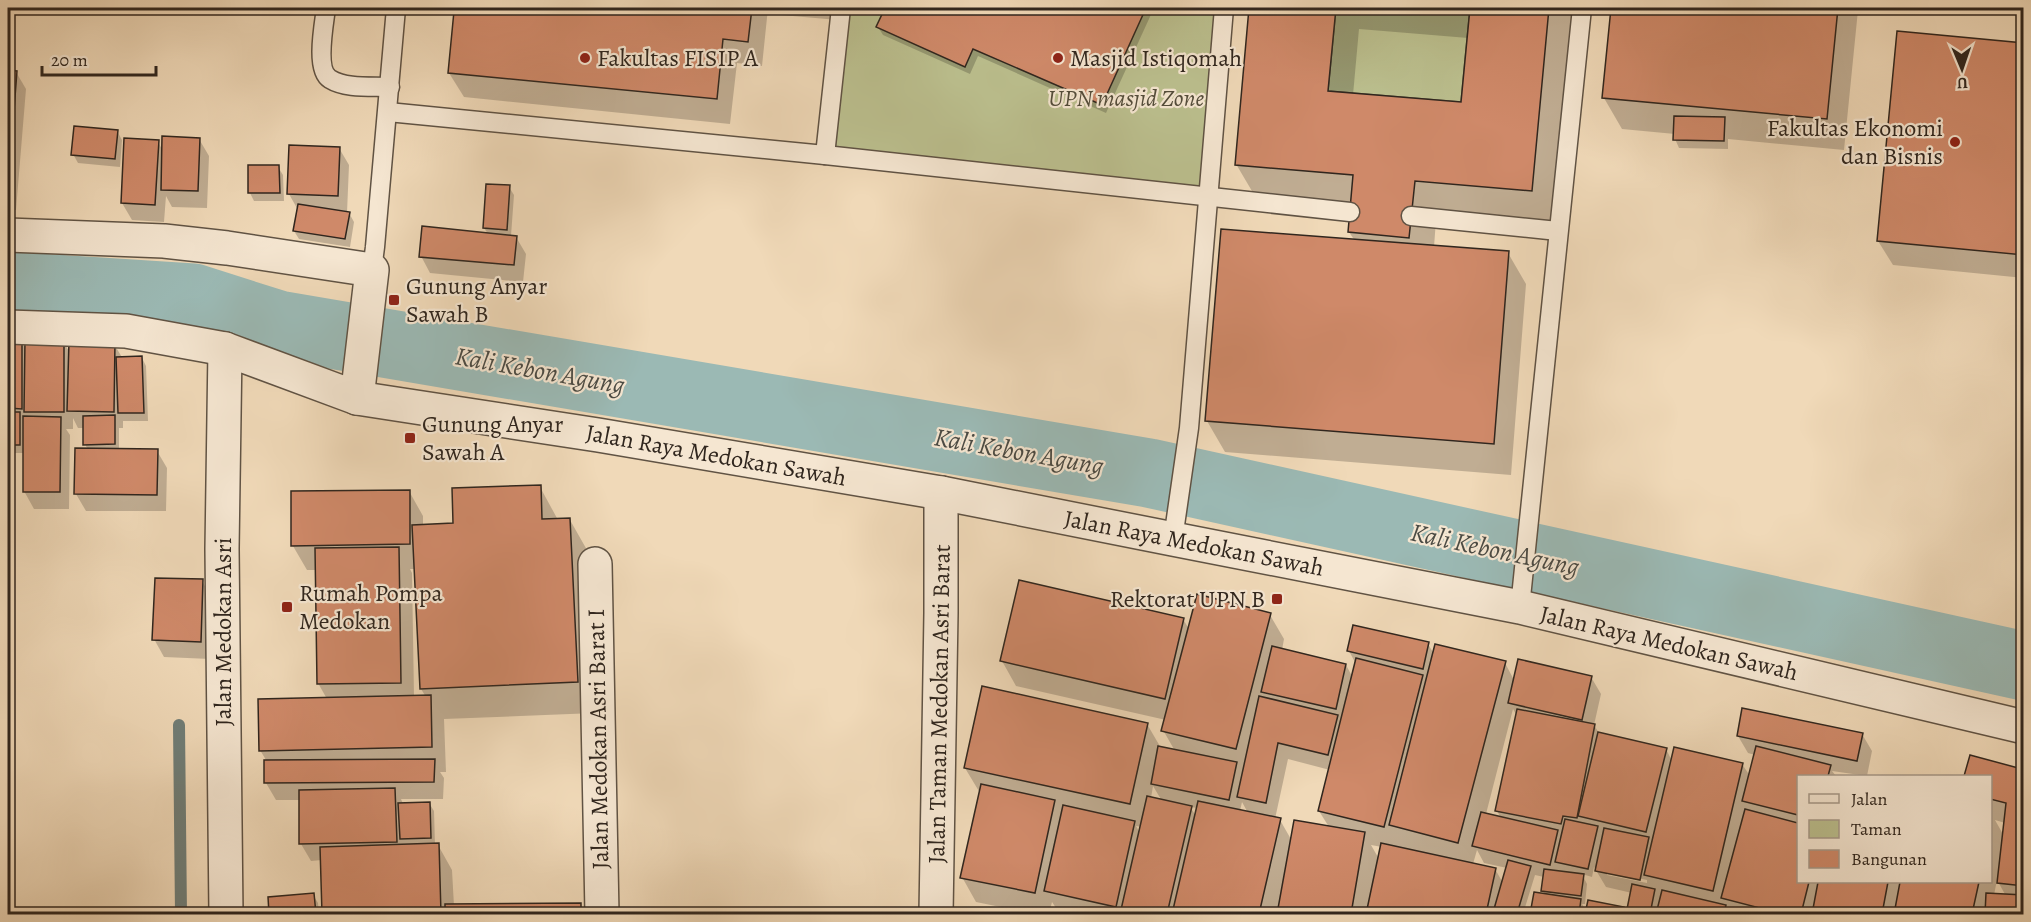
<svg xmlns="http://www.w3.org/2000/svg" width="2031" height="922" font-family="Alegreya,serif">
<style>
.green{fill:#bbbf8e;stroke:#767256;stroke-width:1.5}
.shadow{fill:#0003;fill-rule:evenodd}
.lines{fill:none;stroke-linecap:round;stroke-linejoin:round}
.stream{stroke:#707e78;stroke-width:12}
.river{stroke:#9bb9b4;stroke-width:69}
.building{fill:#cf8969;stroke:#30261e;stroke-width:1.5}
.service-casing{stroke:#605344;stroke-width:21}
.minor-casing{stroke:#605344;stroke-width:36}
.tertiary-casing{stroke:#605344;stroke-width:36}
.service{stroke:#f5e6d1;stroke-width:18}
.minor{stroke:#f5e6d1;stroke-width:33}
.tertiary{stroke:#f5e6d1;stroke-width:33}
.poi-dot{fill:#8f2418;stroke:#f5e6d1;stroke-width:2}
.labels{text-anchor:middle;stroke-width:4.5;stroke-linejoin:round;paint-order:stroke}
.poi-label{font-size:24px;fill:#30261e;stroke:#f5e6d1;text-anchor:start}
.park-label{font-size:24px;font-style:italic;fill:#534c3a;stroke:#f5e6d1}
.street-label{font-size:24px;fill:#30261e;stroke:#f5e6d1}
.water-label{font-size:26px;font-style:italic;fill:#4b4b44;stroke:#f5e6d1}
</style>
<rect width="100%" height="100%" fill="#f0d9b8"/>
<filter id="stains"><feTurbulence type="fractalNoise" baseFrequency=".00333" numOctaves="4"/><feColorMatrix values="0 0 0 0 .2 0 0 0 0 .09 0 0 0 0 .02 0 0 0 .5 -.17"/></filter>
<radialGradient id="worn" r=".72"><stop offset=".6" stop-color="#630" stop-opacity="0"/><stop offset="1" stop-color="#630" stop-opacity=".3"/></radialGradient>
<g class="green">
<path d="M841,8H1224L1208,198L825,156Z"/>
<path d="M1336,8H1470L1461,102L1328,91Z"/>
</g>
<g class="shadow">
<path d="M486,8H768L762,66L737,63L730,124L464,97L449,73L486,16Z"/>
<path d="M777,8H839L838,20L781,15Z"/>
<path d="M887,8H1154L1106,113L978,56L970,74L883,35L878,27Z"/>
<path d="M1251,8H1574L1554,230L1436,220L1434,247L1508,253L1526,284L1511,475L1225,452L1207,421L1355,241L1349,232L1351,211L1259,203L1236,164ZM1359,29L1468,38L1462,104L1353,95Z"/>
<path d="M1612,8H1857L1858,10L1844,150L1728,139V149L1679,148L1675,139V134L1622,129L1604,98Z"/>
<path d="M2024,45V278L1893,265L1878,241Z"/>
<path d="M8,72H16L26,89L16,210L8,209Z"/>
<path d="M117,131L122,140L120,167L78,163L73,154Z"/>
<path d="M199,139L209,156L207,208L172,207L166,196L164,222L132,220L122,203L158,142L163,151Z"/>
<path d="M291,146L339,148L349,165L347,213H349L354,222L350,247L299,239L294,231L298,210L289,194Z"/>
<path d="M278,167L283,175L284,201H254L250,193Z"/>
<path d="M509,187L514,195L511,236L516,237L526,254L523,282L430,273L421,256L488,234L484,228Z"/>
<path d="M8,341H21L26,349L63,341L70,353L114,344L123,359L142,358L146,366L148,421H123V428H119V450L157,451L167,468L166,511H86L76,494L88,450L85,444V428H78L73,418V429H66L70,435L69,509H34L24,491V453H8Z"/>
<path d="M540,487L558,520H570L587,550L595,713L444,719L446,772H440L444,778L443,799H401L403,804L429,803L434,811L435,845H438L452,870L454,906L580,904L586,914H323L322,860L311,861L301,844L300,800H276L266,783V760L260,750L327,699L318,683L317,570H307L293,546L409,491L423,516V526L454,525ZM410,569H416L421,689L426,697H414L412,573Z"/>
<path d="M202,581L212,598L210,659L164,657L154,639Z"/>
<path d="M1270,615L1284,639L1282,650L1346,665L1353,678L1356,664L1349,651L1428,644L1434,654L1505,663L1514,680L1591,677L1601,694L1594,725L1599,733L1666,749L1672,761L1742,764L1750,776L1755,755L1748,753L1738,736L1862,734L1872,751L1867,776L1832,771L1836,776H1798V882H1990V776H1966L1971,757L2021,770L2024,775V914H1628L1632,893L1606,887L1594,867L1592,877L1582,874L1587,884L1585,904H1582L1587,912L1623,909L1626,914H1532L1536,894L1545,895L1542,890L1544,877L1535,875L1523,914H1085L1056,908L1052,902L1049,914H1035L976,902L962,877L980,793L965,768L1147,724L1161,748L1175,751L1163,730L1166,720L1016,686L1002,661L1183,619L1189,629ZM1513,709L1517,716L1497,811L1501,818L1486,814ZM1288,759L1330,770L1319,811L1329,827L1292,841L1280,820L1275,819ZM1153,786L1162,801L1151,798ZM1242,802L1248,813L1240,811ZM1190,807L1198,808L1196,816ZM1995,820L2005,823L2004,836ZM1136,826L1142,827L1140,833ZM1371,845L1382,847L1379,859ZM1477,850L1484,863L1507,868L1503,883L1495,869L1473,864ZM1607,872L1647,880V883L1607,875ZM1997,880L2006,896L1994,895Z"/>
<path d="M313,895L318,903L319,914H270L269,898Z"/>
</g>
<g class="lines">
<path class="stream" d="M179,725L181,914"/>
<path class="river" d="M8,286L193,298L278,325L1149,473L2024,666"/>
</g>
<g class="building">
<path d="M485,8H752L748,42L723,39L717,99L448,73L454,11L484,14Z"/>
<path d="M885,8H1146L1102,105L973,49L965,67L876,27Z"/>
<path d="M1249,8H1336L1328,91L1461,102L1470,8H1549L1532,191L1415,181L1409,238L1348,232L1353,175L1235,165Z"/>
<path d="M1611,8H1838L1827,119L1602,98Z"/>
<path d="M1897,31L2024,43V255L1877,241Z"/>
<path d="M8,70L17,71L8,188Z"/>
<path d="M1674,116L1725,117L1724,141L1673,140Z"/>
<path d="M74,126L118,130L115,159L71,155Z"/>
<path d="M162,136L200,138L198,191L161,190Z"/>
<path d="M124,138L159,140L155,205L121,203Z"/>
<path d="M289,145L340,147L338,196L287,194Z"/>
<path d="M248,165H279L280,193H248Z"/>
<path d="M486,184L510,185L507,230L483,228Z"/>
<path d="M298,204L350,212L345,239L293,231Z"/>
<path d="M422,226L517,236L514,265L419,257Z"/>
<path d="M1221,229L1509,251L1494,444L1205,421Z"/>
<path d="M8,339H22V409L8,408Z"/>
<path d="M25,339L64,340V412H24Z"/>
<path d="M69,341L115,342L114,412L67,411Z"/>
<path d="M142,356L144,413H118L116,357Z"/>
<rect x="8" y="412" width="12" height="33"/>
<path d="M115,415V444L83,445V416Z"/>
<path d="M23,416L61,417L60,492H23Z"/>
<path d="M75,448L158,449L157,495L74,494Z"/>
<path d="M541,485L542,519L570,518L578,682L420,689L412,525L453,523L452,488Z"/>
<path d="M410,490V544L291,546V491Z"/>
<path d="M399,547L401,683L317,684L315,548Z"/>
<path d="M155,578L203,579L201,642L152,640Z"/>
<path d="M1019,580L1184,618L1165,699L1000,661Z"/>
<path d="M1197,594L1271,613L1236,749L1161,731Z"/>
<path d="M1353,625L1429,642L1423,669L1347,651Z"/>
<path d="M1435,644L1506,661L1458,843L1389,825Z"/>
<path d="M1272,646L1346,664L1336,709L1261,692Z"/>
<path d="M1356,658L1423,675L1384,827L1318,811Z"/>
<path d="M1518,659L1592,676L1582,720L1508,703Z"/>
<path d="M982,686L1148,723L1130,804L964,768Z"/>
<path d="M431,695L432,747L259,751L258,699Z"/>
<path d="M1259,696L1338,715L1328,755L1278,743L1266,803L1237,797Z"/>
<path d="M1742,708L1863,733L1857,761L1737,736Z"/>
<path d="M1517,709L1595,724L1577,818L1563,816L1561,824L1495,811Z"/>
<path d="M1598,732L1667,748L1646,832L1578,816Z"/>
<path d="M1158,746L1237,762L1229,800L1151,784Z"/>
<path d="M1756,746L1831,765L1828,776H1798V815L1742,801Z"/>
<path d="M1674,747L1743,763L1713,891L1644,875Z"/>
<path d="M1970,755L2022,769L2019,776L2024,777V886L1997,883L2006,803L1990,799V776H1964Z"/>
<path d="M435,759L434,782L264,783V760Z"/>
<path d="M981,784L1055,800L1035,893L960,878Z"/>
<path d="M395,788L397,842L299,844V790Z"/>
<path d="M1147,796L1192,806L1167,914H1120Z"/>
<path d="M1198,801L1281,818L1259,914H1172Z"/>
<path d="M430,802L431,838L400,839L398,803Z"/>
<path d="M1063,805L1135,821L1116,907L1044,891Z"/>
<path d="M1745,809L1798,823V882H1809L1801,914H1783L1721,898Z"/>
<path d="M1481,812L1558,830L1550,865L1472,846Z"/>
<path d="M1565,819L1598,826L1588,869L1555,862Z"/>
<path d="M1294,820L1365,832L1351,914H1277Z"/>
<path d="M1604,828L1649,837L1640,880L1595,871Z"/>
<path d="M439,843L441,914H322L320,847Z"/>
<path d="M1381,843L1496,868L1486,914H1366Z"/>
<path d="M1508,860L1531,866L1517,914L1494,909Z"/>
<path d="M1544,869L1584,874L1581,896L1541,891Z"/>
<path d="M1818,882H1888L1882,914H1812Z"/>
<path d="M1900,882H1979L1972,914H1894Z"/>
<path d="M1632,884L1655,889L1650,914H1626Z"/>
<path d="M1662,890L1726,905L1724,914H1656Z"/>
<path d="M1534,892L1581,899L1579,914H1530Z"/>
<path d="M314,893L316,914H269L268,897Z"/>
<path d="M1986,893L2024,895V914H1985Z"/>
<path d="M1588,900L1624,907L1622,914H1585Z"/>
<path d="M581,903V914H445V904Z"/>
</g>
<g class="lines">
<defs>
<g id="service">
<path d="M326,8C324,24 315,70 330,79C346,89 372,86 390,87"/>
<path d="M841,8L825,155L1350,212"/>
<path d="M388,112L825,155"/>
<path d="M1411,216L1558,231"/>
<path d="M372,270L375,247L396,8"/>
<path d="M1173,539L1189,428L1224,8"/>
<path d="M1520,607L1582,8"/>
</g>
<g id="minor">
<path d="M595,564L602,914"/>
<path d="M936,914L941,613V493"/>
</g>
<g id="tertiary">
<path d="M8,235L164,241L227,248L372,270L357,398"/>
<path d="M8,327L126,331L225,349L357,398L598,435L941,493L1173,539L1520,607L2024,727"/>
<path d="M225,349L222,549L226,914"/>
</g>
</defs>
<use href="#service" class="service-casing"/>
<use href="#minor" class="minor-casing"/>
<use href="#tertiary" class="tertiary-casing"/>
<use href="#service" class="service"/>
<use href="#minor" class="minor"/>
<use href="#tertiary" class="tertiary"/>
</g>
<g class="poi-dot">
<circle cx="585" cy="58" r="6"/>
<circle cx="1058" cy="58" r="6"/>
<circle cx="1955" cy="142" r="6"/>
<rect x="388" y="294" width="12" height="12" rx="3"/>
<rect x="404" y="432" width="12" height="12" rx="3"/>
<rect x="1271" y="593" width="12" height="12" rx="3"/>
<rect x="281" y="601" width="12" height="12" rx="3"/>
</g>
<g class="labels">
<g class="poi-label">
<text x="597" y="66">Fakultas FISIP A</text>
<text x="1070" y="66">Masjid Istiqomah</text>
<text x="1943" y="136" text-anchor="end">Fakultas Ekonomi<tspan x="1943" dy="28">dan Bisnis</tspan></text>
<text x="406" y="294">Gunung Anyar<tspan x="406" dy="28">Sawah B</tspan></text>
<text x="422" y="432">Gunung Anyar<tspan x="422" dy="28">Sawah A</tspan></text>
<text x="299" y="601">Rumah Pompa<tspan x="299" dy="28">Medokan</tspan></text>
<text x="1265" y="607" text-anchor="end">Rektorat UPN B</text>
</g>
<g class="park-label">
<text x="1126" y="106">UPN masjid Zone</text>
</g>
<g class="street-label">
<text transform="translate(716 455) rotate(10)" y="8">Jalan Raya Medokan Sawah</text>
<text transform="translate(1194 543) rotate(11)" y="8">Jalan Raya Medokan Sawah</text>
<text transform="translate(223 632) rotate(-90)" y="8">Jalan Medokan Asri</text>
<text transform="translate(1669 643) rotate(13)" y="8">Jalan Raya Medokan Sawah</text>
<text transform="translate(939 704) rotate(-89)" y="8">Jalan Taman Medokan Asri Barat</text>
<text transform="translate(598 739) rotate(-91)" y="8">Jalan Medokan Asri Barat I</text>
</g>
<g class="water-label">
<text transform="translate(540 370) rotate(10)" y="9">Kali Kebon Agung</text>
<text transform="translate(1019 451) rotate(10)" y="9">Kali Kebon Agung</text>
<text transform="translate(1495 549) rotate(12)" y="9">Kali Kebon Agung</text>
</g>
</g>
<rect width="2031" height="922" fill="none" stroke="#f0d9b8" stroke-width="30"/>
<rect x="9" y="9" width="2013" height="904" fill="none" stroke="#30261e" stroke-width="3"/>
<rect x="15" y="15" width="2001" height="892" fill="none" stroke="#30261e" stroke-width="1.5"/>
<rect x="1797" y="775" width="195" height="108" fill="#f5e6d1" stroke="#a69989" stroke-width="1.5"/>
<rect x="1809" y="794" width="30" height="9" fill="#f5e6d1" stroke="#a69989" stroke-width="1.5"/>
<text x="1851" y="805" font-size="18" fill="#30261e">Jalan</text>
<rect x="1809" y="820" width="30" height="18" fill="#bbbf8e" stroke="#a69989" stroke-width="1.5"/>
<text x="1851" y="835" font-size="18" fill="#30261e">Taman</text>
<rect x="1809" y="850" width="30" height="18" fill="#cf8969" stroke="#a69989" stroke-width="1.5"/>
<text x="1851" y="865" font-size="18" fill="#30261e">Bangunan</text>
<g transform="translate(1962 69) rotate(178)" stroke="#f5e6d1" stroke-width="4.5" paint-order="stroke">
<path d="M0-4.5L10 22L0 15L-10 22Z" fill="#30261e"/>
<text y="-9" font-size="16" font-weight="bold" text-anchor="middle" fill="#30261e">U</text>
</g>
<path d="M42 66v9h114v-9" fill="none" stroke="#30261e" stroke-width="3"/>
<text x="51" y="66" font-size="18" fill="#30261e" stroke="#f5e6d1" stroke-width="4.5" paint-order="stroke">20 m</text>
<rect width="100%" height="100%" filter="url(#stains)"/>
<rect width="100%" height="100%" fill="url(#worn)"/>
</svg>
